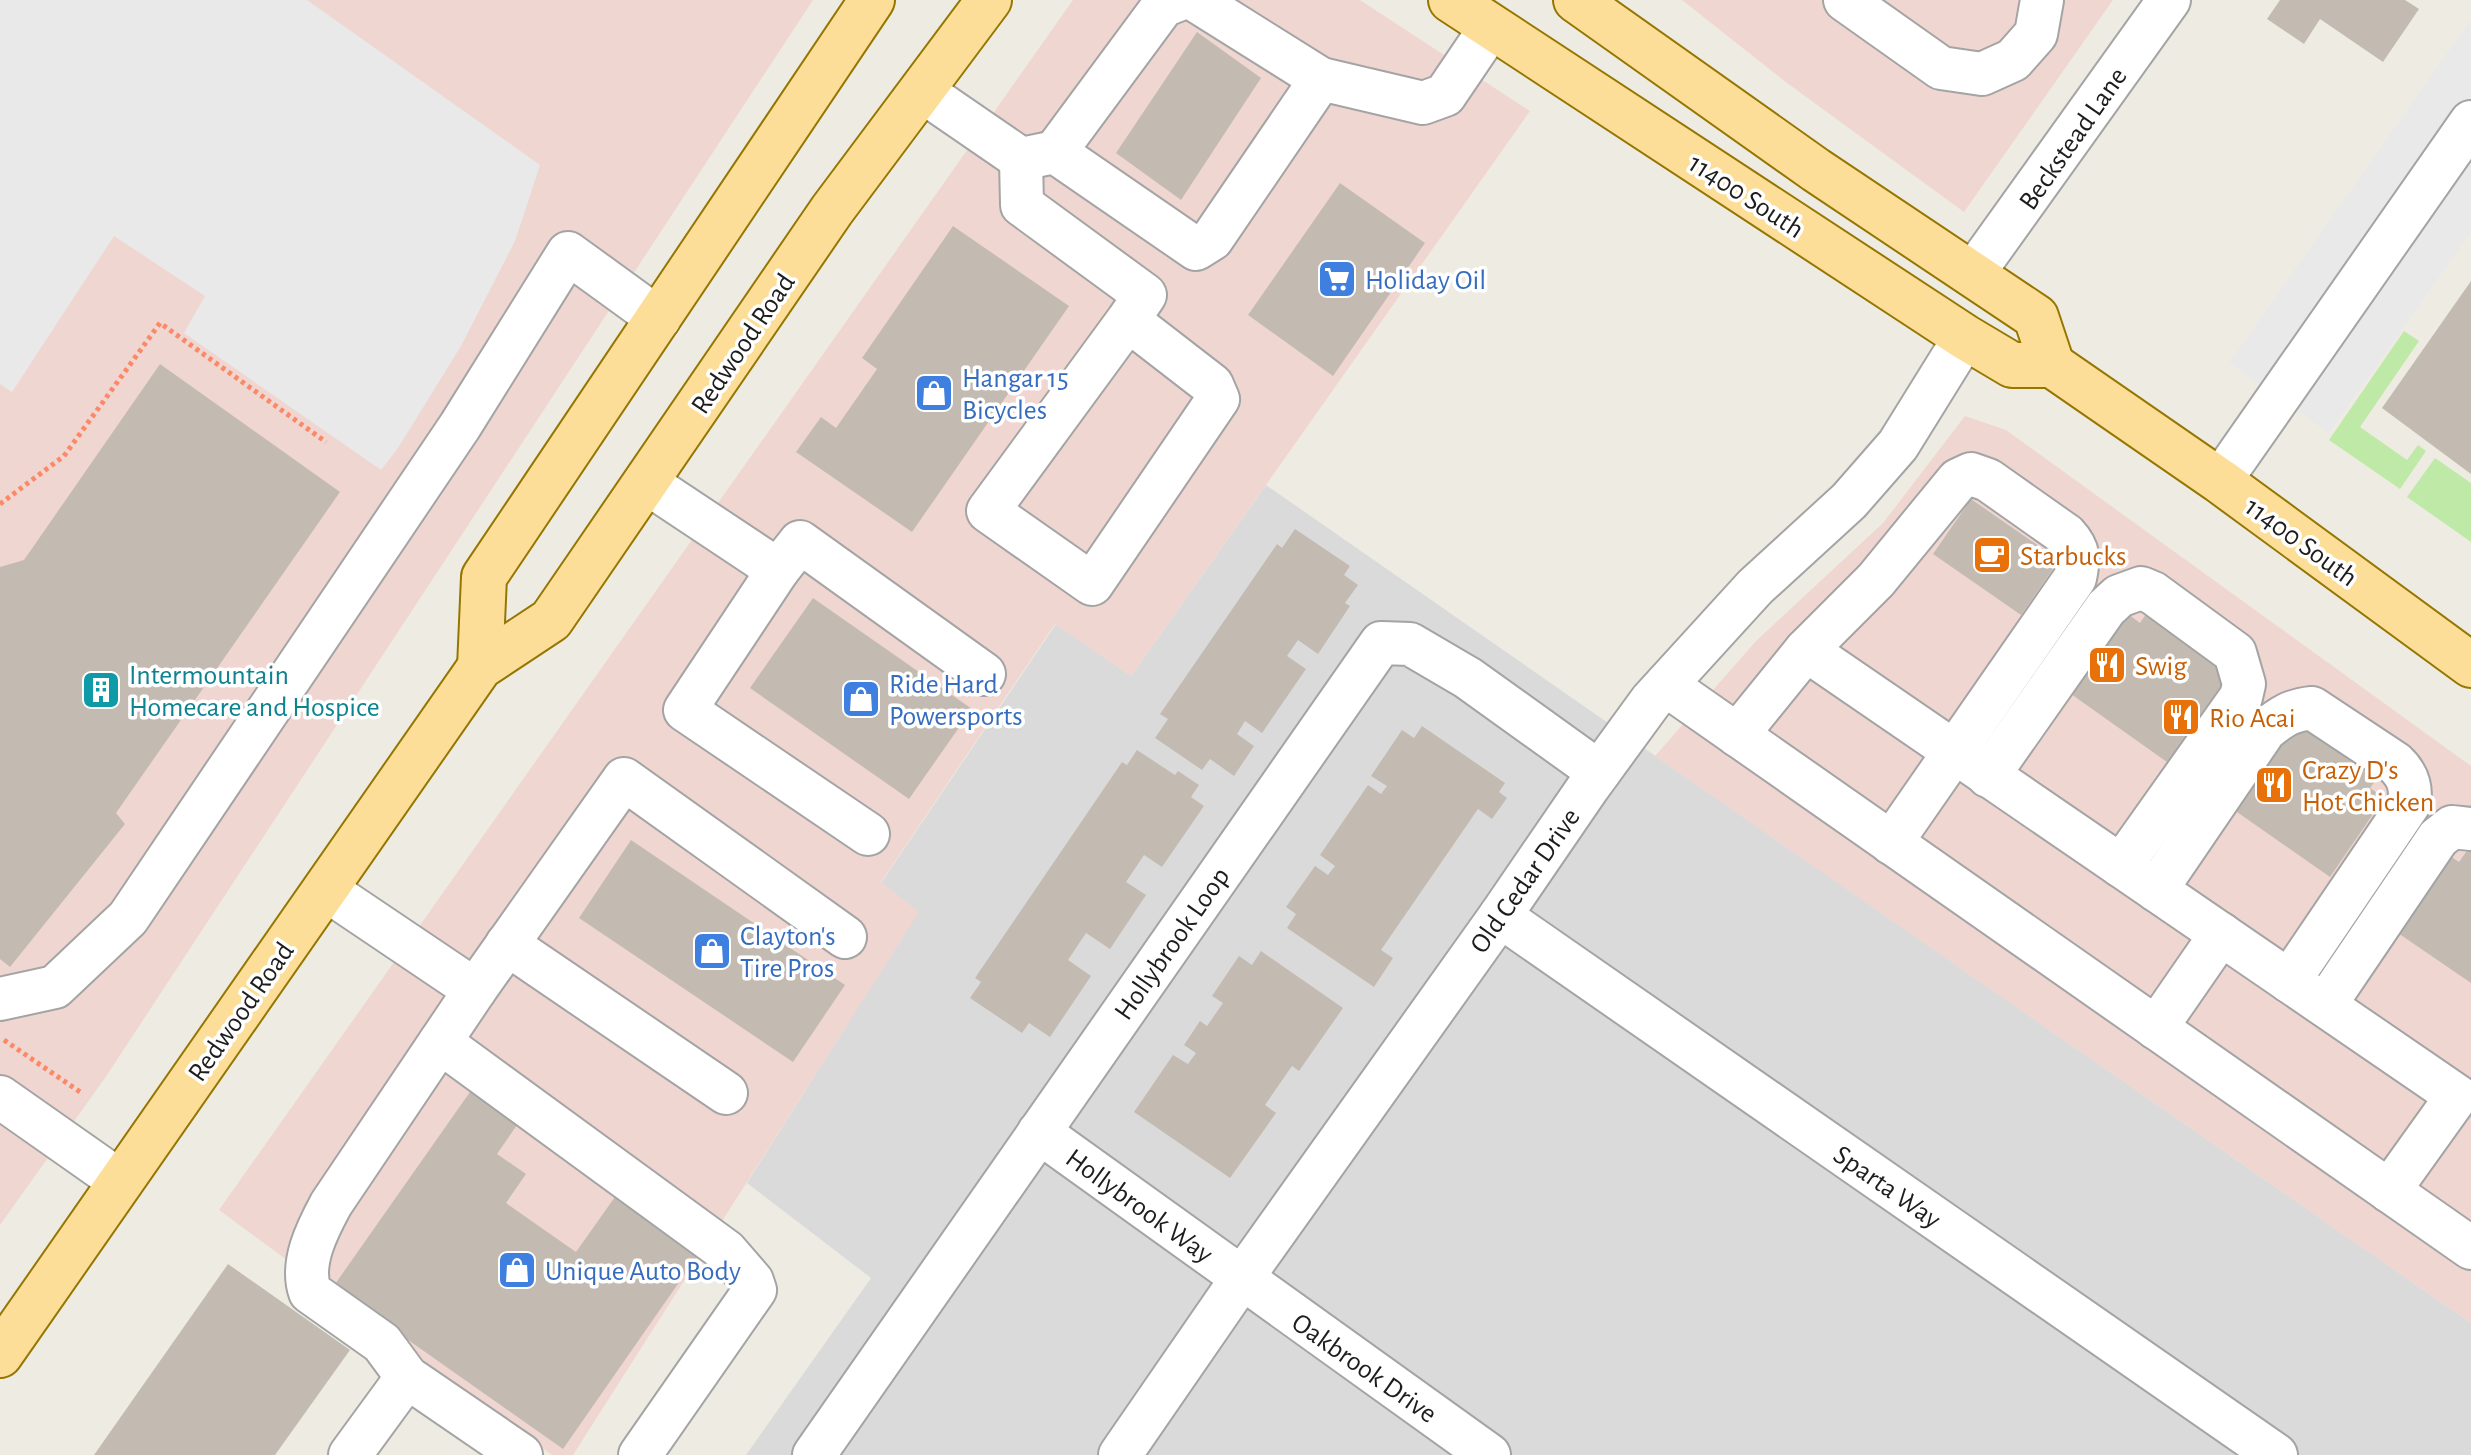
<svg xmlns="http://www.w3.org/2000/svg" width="2471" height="1455" font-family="'Alegreya Sans',sans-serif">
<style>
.residential{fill:#dbdada}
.commercial{fill:#f0d6d1}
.grass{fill:#bfe9a7}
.parking{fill:#e9e9e9}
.building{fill:#c3bbb2}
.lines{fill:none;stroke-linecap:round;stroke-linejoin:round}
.minor-casing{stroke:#a4a4a4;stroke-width:46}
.major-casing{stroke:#957600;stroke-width:48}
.path{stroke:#fb8866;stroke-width:5;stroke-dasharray:4 4;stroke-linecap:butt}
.minor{stroke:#fff;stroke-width:42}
.major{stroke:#fdde99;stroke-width:44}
.labels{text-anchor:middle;stroke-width:7;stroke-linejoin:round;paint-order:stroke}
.street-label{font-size:28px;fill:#1d1d1d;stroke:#fff}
.shop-label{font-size:28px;fill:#366cbe;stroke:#fff;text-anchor:start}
.food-label{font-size:28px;fill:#c56008;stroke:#fff;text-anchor:start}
.culture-label{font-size:28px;fill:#0d838f;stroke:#fff;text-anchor:start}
</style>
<rect width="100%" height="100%" fill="#eeece2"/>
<path class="residential" d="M1266,485L2471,1323V1455H746L871,1278L747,1183L918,912L881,883L1056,624L1131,676Z"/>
<g class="commercial">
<path d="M0,0H813L105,1078L0,1225Z"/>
<path d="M1073,0H1360L1530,111L1131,676L1055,624L881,882L919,912L573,1455H552L219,1210Z"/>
<path d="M1682,0H2113L1964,212L1787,83Z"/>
<path d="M1965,416L2006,430L2471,766V1323L1655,756L1756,641L1883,523Z"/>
</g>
<g class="grass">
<path d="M2404,331L2419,341L2360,427L2407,460L2418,445L2426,451L2400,489L2329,440Z"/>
<path d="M2435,458L2471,483V542L2407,497Z"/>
</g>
<g class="parking">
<path d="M0,0H307L540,165L515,241L461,346L398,448L381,470L184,333L205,296L114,236L12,392L0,384Z"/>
<path d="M2471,19V232L2329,433L2229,363Z"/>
</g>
<g class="building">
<path d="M2280,0H2405L2419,9L2383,62L2320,19L2304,44L2267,19Z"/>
<path d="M1197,32L1261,78L1181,200L1116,153Z"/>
<path d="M1340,183L1425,243L1333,376L1248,315Z"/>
<path d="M953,226L1069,306L912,532L796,452L821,417L836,428L877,369L862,358Z"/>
<path d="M2471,281V474L2382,408Z"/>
<path d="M160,364L340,492L116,813L125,824L10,967L0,959V567L24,560Z"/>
<path d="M1971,499L2059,560L2021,615L1933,554Z"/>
<path d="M1295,529L1350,566L1344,575L1358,585L1345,603L1350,606L1318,654L1298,640L1287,656L1306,669L1262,733L1245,721L1237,734L1254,746L1234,776L1210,759L1202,770L1155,738L1168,719L1160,714L1277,544L1282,548Z"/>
<path d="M813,598L972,709L909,799L750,688Z"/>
<path d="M2151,607L2228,662L2218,676L2232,686L2174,767L2071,694L2128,614L2140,623Z"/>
<path d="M2307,720L2382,772L2370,788L2384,798L2330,877L2227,805L2283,726L2296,735Z"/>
<path d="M1422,726L1505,783L1499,792L1507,798L1492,819L1478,809L1381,950L1393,958L1374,987L1287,928L1296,914L1286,907L1315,866L1328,875L1335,866L1320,855L1368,785L1381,794L1387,786L1371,776L1402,730L1414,738Z"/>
<path d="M1137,750L1175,775L1178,771L1199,785L1191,797L1204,806L1162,867L1144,855L1126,882L1146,895L1110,949L1086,933L1068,960L1091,976L1050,1037L1029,1023L1022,1033L970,998L981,982L975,978L1122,762L1127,765Z"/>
<path d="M631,840L845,985L793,1062L579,918Z"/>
<path d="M2471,845V983L2395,931L2447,854L2459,862Z"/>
<path d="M1261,951L1343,1008L1299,1071L1292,1066L1265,1105L1276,1113L1230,1178L1134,1112L1173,1055L1188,1064L1196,1053L1184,1045L1200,1021L1207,1026L1223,1003L1212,996L1239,956L1252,965Z"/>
<path d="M477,1082L524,1115L497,1154L526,1174L506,1203L576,1252L622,1187L705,1245L563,1449L333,1287Z"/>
<path d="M228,1264L350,1350L275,1455H94Z"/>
</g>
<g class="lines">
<defs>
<g id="minor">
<path d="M1195,0L1321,79"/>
<path d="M1845,0L1941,68L1982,74L2013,60L2036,34L2042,0"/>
<path d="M922,91L1021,159L1055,152L1196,249L1212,239L1321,79L1423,103L1445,95L1491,27"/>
<path d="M1055,152L1163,6L1178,0"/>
<path d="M1021,159L1022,205L1145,295L1128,320L1212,385L1218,399L1092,584L988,511L1128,320"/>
<path d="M1972,275L2169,0"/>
<path d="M2220,481L2471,122"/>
<path d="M647,483L778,570L800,542L984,674"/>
<path d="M778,570L685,710L868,834"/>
<path d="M1806,650L1876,580L1958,480L1971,474L1988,480L2066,535C2080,550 2079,559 2075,578L1891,843"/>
<path d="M1666,685L2471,1248"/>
<path d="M1737,735L1806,650L2457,1096L2389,1191"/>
<path d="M1988,776L2106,608L2119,596L2141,588L2153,593L2235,653L2244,684L2241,697L2121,866"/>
<path d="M325,889L475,990L624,779L845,937"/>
<path d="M2156,890L2265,730C2281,717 2291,710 2312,708L2395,763C2408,775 2412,787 2409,804L2289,981"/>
<path d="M1500,916L2276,1455"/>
<path d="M507,944L726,1093"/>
<path d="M475,990L331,1204C317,1230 300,1263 310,1292L382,1343L407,1377L521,1455"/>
<path d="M0,999L55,987L128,918L460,426L568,253L659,319"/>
<path d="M2325,1005L2438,838L2452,827L2471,829"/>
<path d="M2156,1028L2221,934"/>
<path d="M440,1042L726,1251L752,1281L755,1290L640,1455"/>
<path d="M0,1097L121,1182"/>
<path d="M1039,1132L1489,1455"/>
<path d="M350,1455L407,1377"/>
<path d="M814,1455L1381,643L1410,644L1468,678L1599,772"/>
<path d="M1120,1455L1242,1278L1500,916L1589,786L1651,701L1755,587L1849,501L1898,445L1965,337"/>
</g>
<g id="major">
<path d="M1451,0L1965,337L2012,365H2052L2220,481L2471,665"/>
<path d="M1576,0L1816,170L2036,317L2052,365"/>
<path d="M480,667L484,577L872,0"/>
<path d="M0,1355L480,667L551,620L832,210L989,0"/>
</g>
</defs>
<use href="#minor" class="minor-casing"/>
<use href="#major" class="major-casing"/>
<g class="path">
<path d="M0,504L64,456L160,323L326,442"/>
<path d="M4,1040L83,1094"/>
</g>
<use href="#minor" class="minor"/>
<use href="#major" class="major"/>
</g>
<defs>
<symbol id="supermarket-square" viewBox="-11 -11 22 22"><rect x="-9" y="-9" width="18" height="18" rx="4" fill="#3f7fe0" stroke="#fff"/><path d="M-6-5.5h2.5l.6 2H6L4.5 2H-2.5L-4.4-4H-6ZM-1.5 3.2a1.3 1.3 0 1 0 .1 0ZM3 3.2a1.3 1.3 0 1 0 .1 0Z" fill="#fff"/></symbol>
<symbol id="shop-square" viewBox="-11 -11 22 22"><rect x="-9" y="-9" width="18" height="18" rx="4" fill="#3f7fe0" stroke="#fff"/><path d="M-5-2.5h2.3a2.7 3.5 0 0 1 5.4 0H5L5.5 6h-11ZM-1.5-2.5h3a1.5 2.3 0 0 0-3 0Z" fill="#fff"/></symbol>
<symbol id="cafe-square" viewBox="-11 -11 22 22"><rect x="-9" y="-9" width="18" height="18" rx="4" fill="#e8710a" stroke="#fff"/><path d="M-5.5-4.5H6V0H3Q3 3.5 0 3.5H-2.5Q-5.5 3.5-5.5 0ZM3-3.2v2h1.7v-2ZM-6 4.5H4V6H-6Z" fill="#fff"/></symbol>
<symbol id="restaurant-square" viewBox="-11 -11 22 22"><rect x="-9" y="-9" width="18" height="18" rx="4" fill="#e8710a" stroke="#fff"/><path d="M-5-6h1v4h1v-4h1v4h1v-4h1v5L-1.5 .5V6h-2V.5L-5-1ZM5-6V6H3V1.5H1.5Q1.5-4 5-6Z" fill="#fff"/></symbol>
<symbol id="building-square" viewBox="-11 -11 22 22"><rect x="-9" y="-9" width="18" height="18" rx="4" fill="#0f9aa8" stroke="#fff"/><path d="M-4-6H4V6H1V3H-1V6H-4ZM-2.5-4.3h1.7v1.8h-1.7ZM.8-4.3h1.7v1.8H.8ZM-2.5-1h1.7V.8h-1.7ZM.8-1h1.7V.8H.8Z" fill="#fff"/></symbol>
</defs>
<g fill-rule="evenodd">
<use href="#supermarket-square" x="1315" y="257" width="44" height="44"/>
<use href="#shop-square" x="912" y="371" width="44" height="44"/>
<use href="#cafe-square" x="1970" y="533" width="44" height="44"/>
<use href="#restaurant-square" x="2085" y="643" width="44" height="44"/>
<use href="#building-square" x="79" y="668" width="44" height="44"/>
<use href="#shop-square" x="839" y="677" width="44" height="44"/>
<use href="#restaurant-square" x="2159" y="695" width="44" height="44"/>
<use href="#restaurant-square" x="2252" y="763" width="44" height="44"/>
<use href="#shop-square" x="690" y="929" width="44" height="44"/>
<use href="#shop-square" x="495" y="1248" width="44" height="44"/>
</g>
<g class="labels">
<g class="street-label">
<text transform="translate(2072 138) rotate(-55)" y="10">Beckstead Lane</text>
<text transform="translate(1747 195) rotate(33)" y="10">11400 South</text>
<text transform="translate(742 343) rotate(-56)" y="10">Redwood Road</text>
<text transform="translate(2302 541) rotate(36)" y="10">11400 South</text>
<text transform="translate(1524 880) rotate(-55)" y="10">Old Cedar Drive</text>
<text transform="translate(1171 943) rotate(-55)" y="10">Hollybrook Loop</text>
<text transform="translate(240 1011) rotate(-55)" y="10">Redwood Road</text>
<text transform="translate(1888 1186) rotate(35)" y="10">Sparta Way</text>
<text transform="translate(1140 1205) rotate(36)" y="10">Hollybrook Way</text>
<text transform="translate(1365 1367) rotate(35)" y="10">Oakbrook Drive</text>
</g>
<g class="shop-label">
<text x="1365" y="289">Holiday Oil</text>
<text x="962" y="387">Hangar 15<tspan x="962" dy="32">Bicycles</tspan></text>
<text x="889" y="693">Ride Hard<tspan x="889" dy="32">Powersports</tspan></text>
<text x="740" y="945">Clayton's<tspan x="740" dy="32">Tire Pros</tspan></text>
<text x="545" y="1280">Unique Auto Body</text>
</g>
<g class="food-label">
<text x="2020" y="565">Starbucks</text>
<text x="2135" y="675">Swig</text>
<text x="2209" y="727">Rio Acai</text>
<text x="2302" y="779">Crazy D's<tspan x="2302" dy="32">Hot Chicken</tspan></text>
</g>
<g class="culture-label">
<text x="129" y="684">Intermountain<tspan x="129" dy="32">Homecare and Hospice</tspan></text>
</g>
</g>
</svg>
